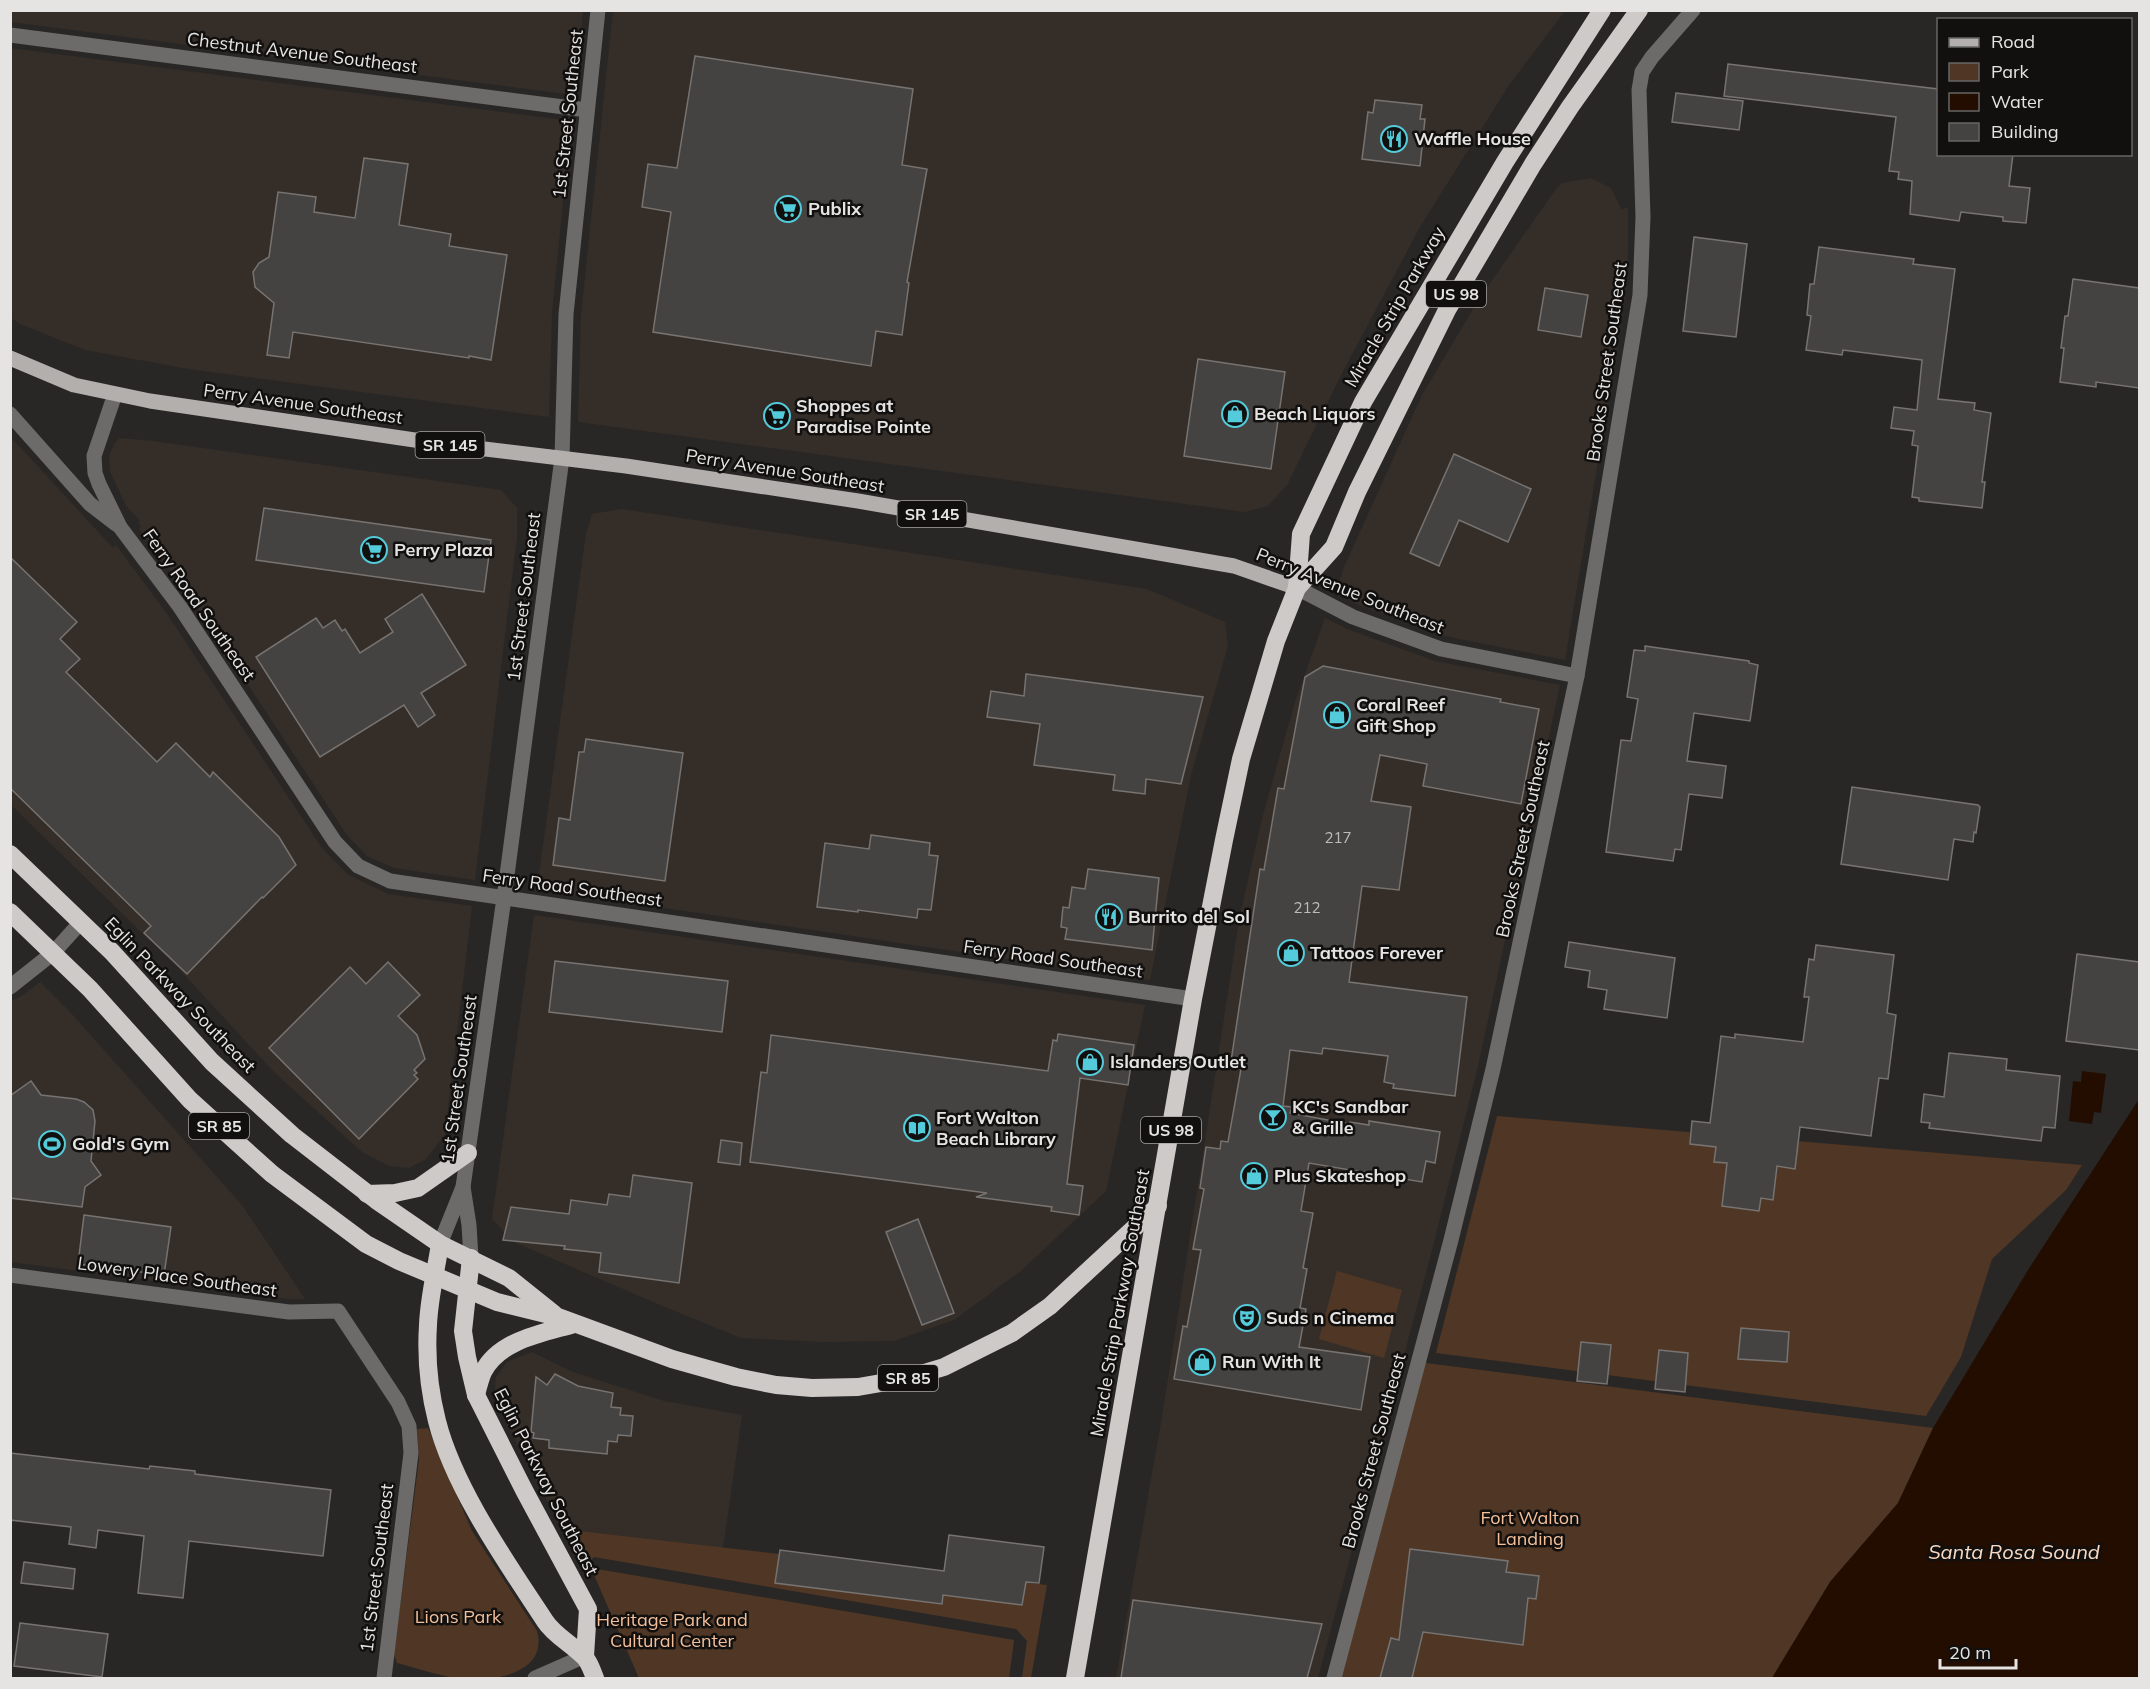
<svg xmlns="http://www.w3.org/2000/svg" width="2150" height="1689" font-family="Mulish,sans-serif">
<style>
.built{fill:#352e28}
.green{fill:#503725}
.water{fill:#230d00}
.building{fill:#454341;stroke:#767371;stroke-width:1.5}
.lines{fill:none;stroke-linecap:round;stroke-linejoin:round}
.minor{stroke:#6c6b6a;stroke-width:15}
.major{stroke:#b2afad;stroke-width:15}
.highway{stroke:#cdcac8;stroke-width:18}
.labels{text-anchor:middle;stroke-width:5;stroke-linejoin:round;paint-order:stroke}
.number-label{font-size:15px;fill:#bebcba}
.shield{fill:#11100f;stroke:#a6a4a3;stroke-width:1.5}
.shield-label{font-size:16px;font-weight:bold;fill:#e6e4e3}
.street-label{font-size:18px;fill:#e6e4e3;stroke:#11100f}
.poi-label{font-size:18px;font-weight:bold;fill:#e6e4e3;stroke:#11100f;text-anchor:start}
.park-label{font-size:18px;fill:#f4bf99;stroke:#11100f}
.water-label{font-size:20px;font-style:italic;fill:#fadac3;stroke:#11100f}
</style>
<rect width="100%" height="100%" fill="#292725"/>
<g class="built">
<path d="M11,10H583V11L574,95L11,22Z"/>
<path d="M613,11H1565L1509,85L1420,227L1341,375L1287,485L1268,506L1245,512L578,422L581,315Z"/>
<path d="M10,48L571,121L552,312L549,417L189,369L85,350L20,324L11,318Z"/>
<path d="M1591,178L1611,188L1621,209L1628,208V252L1625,298L1565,660L1445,636L1359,605L1335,593L1345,565L1422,395L1479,299L1556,189L1562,183Z"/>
<path d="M10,436L113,548L116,545L167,614L322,848L347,874L388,894L472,906L445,1134L426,1159L409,1168L389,1166L362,1152L275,1073L179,969L11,805Z"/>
<path d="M120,438L153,441L501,490L517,508V537L475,880L394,868L367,856L347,835L193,601L139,529L141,526L138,523L140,521L126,506L110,471L109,457L114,444Z"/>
<path d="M622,509L1147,589L1225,622L1228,646L1191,775L1150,980L537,889L586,533L592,514Z"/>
<path d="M1325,618L1347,629L1435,661L1560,685L1478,1066L1432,1250L1318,1678H1116L1162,1417L1240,915L1263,815L1295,702Z"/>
<path d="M534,915L1145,1005L1106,1191L1022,1270L954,1320L894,1341L822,1342L741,1338L665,1307L514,1242L492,1219Z"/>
<path d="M40,982L71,1013L242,1205L305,1299H289L11,1262V1001L20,997Z"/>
<path d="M532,1352L573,1372L664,1401L742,1415L723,1548L562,1529L494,1400L496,1377L507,1362Z"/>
</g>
<g class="green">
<path d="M1497,1116L2082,1165L2066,1190L1992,1259L1961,1357L1926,1416L1436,1353Z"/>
<path d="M1337,1271L1402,1290L1384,1358L1319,1339Z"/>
<path d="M1418,1362L1933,1428L1898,1503L1830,1582L1772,1678H1334Z"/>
<path d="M428,1428L472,1531L537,1631C549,1676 487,1683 456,1678C436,1675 417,1668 397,1663L394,1654L419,1460L417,1429Z"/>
<path d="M562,1529L1047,1585L1031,1678H1022L1027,1641L1016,1629L594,1557L584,1567Z"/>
<path d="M591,1568L1014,1640L1009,1678H639Z"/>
</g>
<g class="water">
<path d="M2082,1071L2106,1074L2101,1113L2094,1112L2092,1124L2069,1121L2073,1081L2081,1082Z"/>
<path d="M2139,1099V1678H1772L1830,1582L1898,1503L1933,1428L2028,1270Z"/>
</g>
<g class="building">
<path d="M695,56L913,89L902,165L927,169L907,282L909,283L902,335L876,331L871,366L653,332L671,212L642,207L648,164L677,168Z"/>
<path d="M1728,64L1938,89V154H2013L2009,186L2030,188L2026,223L2003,221V217L1961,212L1959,221L1910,214L1912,181L1898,179L1899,172L1889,171L1896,117L1724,96Z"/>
<path d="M1676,93L1743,101L1739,130L1672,122Z"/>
<path d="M1375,100L1422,105L1420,119H1425L1420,166L1362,159L1368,112L1373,113Z"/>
<path d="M364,158L408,164L399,225L451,234L449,246L507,255L491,360L469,356V358L293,332L289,358L267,355L274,303L255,287L253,272L259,263L269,257L278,192L316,197L314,212L355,218Z"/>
<path d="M1694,237L1747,244L1736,337L1683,331Z"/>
<path d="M1819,247L1914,259L1913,264L1955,269L1938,399L1975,403L1974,410L1991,413L1982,482H1985L1982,508L1919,501V498L1912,497L1918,446L1912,445L1914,431L1891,428L1894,407L1917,410L1922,360L1843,350L1842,355L1806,350L1811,316L1807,315L1810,284H1814Z"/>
<path d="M2073,279L2139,288V388L2096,382V387L2060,382L2064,348H2061L2065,316H2068Z"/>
<path d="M1545,288L1588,295L1581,337L1538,330Z"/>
<path d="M1198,359L1285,372L1271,469L1184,456Z"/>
<path d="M1454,454L1531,489L1508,542L1459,520L1439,566L1410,553Z"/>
<path d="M264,508L491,540L484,592L256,560Z"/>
<path d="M10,557L77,622L60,639L80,659L66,672L157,762L176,743L210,777L213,772L279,837L296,865L263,898L262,897L187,974L144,933L151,926L10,788Z"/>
<path d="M422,594L466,665L421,693L435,715L418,727L404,705L320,757L256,657L316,618L323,628L335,620L342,631L345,629L360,653L393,632L385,619Z"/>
<path d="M1645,646L1749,661V663L1758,665L1750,721L1694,713L1687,761L1726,766L1722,798L1689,794L1681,850L1675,849L1673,861L1606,852L1621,740L1631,741L1638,699L1627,697L1634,650L1645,651Z"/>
<path d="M1323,666L1501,699L1500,702L1539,709L1521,804L1423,786L1427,764L1380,755L1371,801L1411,807L1399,890L1362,886L1349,982L1467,997L1455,1096L1393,1088L1394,1084L1384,1082L1388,1056L1323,1048L1322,1054L1290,1050L1283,1106L1292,1107L1290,1113L1349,1124L1350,1122L1369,1125V1121L1440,1132L1435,1163L1426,1161L1422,1182L1309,1163L1301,1211L1313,1213L1303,1268L1307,1269L1300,1308L1306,1309L1299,1347L1370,1357L1361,1410L1174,1379L1183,1326L1187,1327L1201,1250L1193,1249L1204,1189L1200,1188L1206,1147L1220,1149L1221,1141L1228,1142L1241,1069L1230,1068L1260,869L1264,870L1278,788L1284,789L1305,677Z"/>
<path d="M1026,674L1203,697L1181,784L1146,779L1145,794L1113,790L1115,775L1034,765L1040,724L987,717L991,691L1024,696Z"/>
<path d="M586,739L683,753L665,881L553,865L559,818L570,820L579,752H584Z"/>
<path d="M1852,787L1978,805L1980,807L1976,833L1974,832L1973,842L1954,839L1948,880L1841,864Z"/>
<path d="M871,835L930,843L929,855L938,856L931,910L918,909L917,918L858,910V912L817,907L825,843L869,849Z"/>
<path d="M1088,869L1159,878L1152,950L1065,939L1067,928L1061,927L1063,907L1069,908L1072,887L1085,889Z"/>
<path d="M1569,942L1675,958L1667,1018L1604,1009L1607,990L1588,987L1590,971L1565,967Z"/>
<path d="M1816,945L1894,955L1887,1013L1896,1015L1888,1079L1879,1078L1871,1136L1800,1127L1795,1169L1777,1166L1773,1200L1761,1198L1759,1211L1722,1206L1727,1163L1714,1162L1716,1147L1690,1144L1692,1121L1710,1123L1721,1036L1735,1038V1034L1803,1042L1809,997H1804L1809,959L1814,960Z"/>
<path d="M2077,954L2139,962V1050L2066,1041Z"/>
<path d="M555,961L728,981L722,1032L549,1012Z"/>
<path d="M388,962L420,995L398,1016L417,1035L425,1059L414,1070L417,1073L414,1075L418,1079L359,1139L269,1048L350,967L366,984Z"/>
<path d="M1058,1034L1134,1045L1128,1085L1080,1078L1067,1184L1083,1186L1079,1215L1051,1211L1052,1207L976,1197L987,1193L750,1162L761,1072L767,1073L771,1035L1048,1071L1053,1040L1057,1041Z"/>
<path d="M1949,1053L2007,1059L2006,1070L2060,1076L2055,1128L2043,1127L2041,1141L1929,1128L1930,1123L1921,1122L1924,1094L1944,1097Z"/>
<path d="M31,1081L41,1095L76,1099L84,1102L93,1110L95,1121L91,1161L101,1175L85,1187L82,1207L10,1198V1096Z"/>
<path d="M721,1140L742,1143L740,1165L718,1162Z"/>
<path d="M633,1175L692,1183L679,1283L599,1272L601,1253L564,1249L565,1246L503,1240L511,1207L569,1214L571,1200L607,1205L609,1194L630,1197Z"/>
<path d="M84,1215L171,1227L164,1275L78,1264Z"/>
<path d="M918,1219L954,1313L922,1325L886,1232Z"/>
<path d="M1741,1328L1789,1332L1787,1362L1738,1359Z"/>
<path d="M1581,1342L1611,1345L1607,1384L1577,1381Z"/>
<path d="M1659,1350L1688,1353L1685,1392L1655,1389Z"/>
<path d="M555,1374L578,1386L613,1393L611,1407L621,1408L620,1415L633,1416L631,1436L618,1435L617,1442L608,1441L607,1454L549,1448V1440L533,1438L534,1433L531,1432L536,1377L547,1385Z"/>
<path d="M10,1453L149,1469L150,1466L195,1471V1474L331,1490L323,1556L189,1541L183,1598L138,1593L144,1536L98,1530L96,1548L69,1544L71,1527L10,1520Z"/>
<path d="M949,1535L1044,1547L1039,1583L1026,1582L1022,1605L943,1595L942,1604L775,1583L780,1550L944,1571Z"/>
<path d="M1410,1549L1508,1561L1506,1572L1539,1576L1536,1599L1528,1598L1523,1645L1423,1632L1412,1678H1380L1391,1638L1399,1640Z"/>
<path d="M24,1562L75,1569L73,1589L21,1583Z"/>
<path d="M1133,1600L1322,1624L1307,1678H1121Z"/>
<path d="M20,1623L108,1634L102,1677L14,1666Z"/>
</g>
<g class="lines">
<g class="minor">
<path d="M10,35L587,110"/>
<path d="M115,394L94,456L95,473L99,484L120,527L180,607L335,842L358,866L390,881L1193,999"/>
<path d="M10,414L90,504L116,524"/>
<path d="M1297,588L1353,617L1441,649L1577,676"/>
<path d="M10,987L53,953L81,922"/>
<path d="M463,1187L469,1225L471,1258"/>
<path d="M440,1244L463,1187L504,898L562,458L566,314L598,10"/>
<path d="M10,1275L289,1312L338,1311L398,1402L409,1426L411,1453L384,1678"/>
<path d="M535,1678L585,1656"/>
<path d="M1334,1678L1451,1240L1493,1069L1577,676L1640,295L1643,217L1639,90L1642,72L1652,57L1693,10"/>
</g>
<path class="major" d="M10,358L74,385L150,401L435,443L626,466L858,501L1234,566L1297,588"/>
<g class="highway">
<path d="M1297,588L1334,547L1357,492L1447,310L1533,164L1570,107L1639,10"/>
<path d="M10,854L112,952L212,1062L292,1135L376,1200L440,1244L509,1278L554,1314"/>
<path d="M10,912L90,989L190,1100L272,1174L366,1244L399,1261L497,1302L558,1317L672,1359L736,1377L776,1385L812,1388L858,1387L904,1379L944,1367L1012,1333L1050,1306L1158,1206"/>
<path d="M367,1194L395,1193L418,1188L468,1153"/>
<path d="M440,1244C436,1270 429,1298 428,1325C426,1356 429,1390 437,1421C454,1488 507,1563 545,1621C554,1635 570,1643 582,1655C589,1660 592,1671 595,1678"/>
<path d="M471,1258L463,1331L467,1357L476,1395L524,1490L588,1609L585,1656"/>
<path d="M476,1395C478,1387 480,1379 483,1372C499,1340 543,1333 574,1324"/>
<path d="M1075,1678L1193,999L1224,840L1241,759L1276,641L1297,588L1301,534L1363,402L1505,162L1602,10"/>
</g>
</g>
<defs>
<symbol id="restaurant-ring" viewBox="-11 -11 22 22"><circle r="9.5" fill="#11100f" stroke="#53cbda" stroke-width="1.5"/><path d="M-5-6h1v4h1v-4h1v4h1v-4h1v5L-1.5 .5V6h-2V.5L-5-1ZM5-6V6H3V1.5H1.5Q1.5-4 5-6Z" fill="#53cbda"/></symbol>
<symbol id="supermarket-ring" viewBox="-11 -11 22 22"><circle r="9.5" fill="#11100f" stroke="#53cbda" stroke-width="1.5"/><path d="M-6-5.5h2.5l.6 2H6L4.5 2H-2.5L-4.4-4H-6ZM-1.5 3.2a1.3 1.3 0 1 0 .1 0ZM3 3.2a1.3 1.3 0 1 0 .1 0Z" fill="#53cbda"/></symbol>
<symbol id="shop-ring" viewBox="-11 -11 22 22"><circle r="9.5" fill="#11100f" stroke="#53cbda" stroke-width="1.5"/><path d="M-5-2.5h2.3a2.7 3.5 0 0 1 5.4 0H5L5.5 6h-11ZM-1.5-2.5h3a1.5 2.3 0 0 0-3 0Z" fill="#53cbda"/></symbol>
<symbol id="bar-ring" viewBox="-11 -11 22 22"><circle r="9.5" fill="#11100f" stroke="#53cbda" stroke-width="1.5"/><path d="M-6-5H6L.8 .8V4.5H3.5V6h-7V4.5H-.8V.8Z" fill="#53cbda"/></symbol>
<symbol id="library-ring" viewBox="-11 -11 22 22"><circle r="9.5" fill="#11100f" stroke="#53cbda" stroke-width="1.5"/><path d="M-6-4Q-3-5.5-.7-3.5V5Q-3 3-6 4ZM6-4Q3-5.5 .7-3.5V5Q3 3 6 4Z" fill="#53cbda"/></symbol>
<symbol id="stadium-ring" viewBox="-11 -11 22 22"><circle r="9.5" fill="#11100f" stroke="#53cbda" stroke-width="1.5"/><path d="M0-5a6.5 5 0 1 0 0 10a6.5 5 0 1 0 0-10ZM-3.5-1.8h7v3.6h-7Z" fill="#53cbda"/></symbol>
<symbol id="theatre-ring" viewBox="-11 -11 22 22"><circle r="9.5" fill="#11100f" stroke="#53cbda" stroke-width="1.5"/><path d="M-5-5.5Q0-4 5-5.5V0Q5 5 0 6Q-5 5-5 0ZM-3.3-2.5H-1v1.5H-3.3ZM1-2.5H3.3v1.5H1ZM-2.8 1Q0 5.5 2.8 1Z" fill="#53cbda"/></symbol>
</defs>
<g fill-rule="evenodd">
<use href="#restaurant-ring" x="1379" y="124" width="30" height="30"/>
<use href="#supermarket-ring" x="773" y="194" width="30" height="30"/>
<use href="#shop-ring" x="1220" y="399" width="30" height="30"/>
<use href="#supermarket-ring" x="762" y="401" width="30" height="30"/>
<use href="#supermarket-ring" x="359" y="535" width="30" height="30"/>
<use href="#shop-ring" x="1322" y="700" width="30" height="30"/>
<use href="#restaurant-ring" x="1094" y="902" width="30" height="30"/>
<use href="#shop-ring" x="1276" y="938" width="30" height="30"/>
<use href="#shop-ring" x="1075" y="1047" width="30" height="30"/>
<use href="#bar-ring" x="1258" y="1102" width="30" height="30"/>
<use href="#library-ring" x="902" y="1113" width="30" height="30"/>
<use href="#stadium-ring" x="37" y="1129" width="30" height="30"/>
<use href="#shop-ring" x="1239" y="1161" width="30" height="30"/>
<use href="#theatre-ring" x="1232" y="1303" width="30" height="30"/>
<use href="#shop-ring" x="1187" y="1347" width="30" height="30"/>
</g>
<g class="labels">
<g class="number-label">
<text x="1338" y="843">217</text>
<text x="1307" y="913">212</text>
</g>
<g class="shield">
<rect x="1426" y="281" width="60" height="26" rx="4.5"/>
<rect x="415.5" y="432" width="69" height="26" rx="4.5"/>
<rect x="897.5" y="501" width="69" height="26" rx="4.5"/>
<rect x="189" y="1113" width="60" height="26" rx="4.5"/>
<rect x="1141" y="1117" width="60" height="26" rx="4.5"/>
<rect x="878" y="1365" width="60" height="26" rx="4.5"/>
</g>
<g class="shield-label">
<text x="1456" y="300">US 98</text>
<text x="450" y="451">SR 145</text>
<text x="932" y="520">SR 145</text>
<text x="219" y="1132">SR 85</text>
<text x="1171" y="1136">US 98</text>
<text x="908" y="1384">SR 85</text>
</g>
<g class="street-label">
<text transform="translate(302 53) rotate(7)" y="6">Chestnut Avenue Southeast</text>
<text transform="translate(568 114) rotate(-84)" y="6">1st Street Southeast</text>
<text transform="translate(1395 307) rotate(-60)" y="6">Miracle Strip Parkway</text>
<text transform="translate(1607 362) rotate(-82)" y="6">Brooks Street Southeast</text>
<text transform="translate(303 404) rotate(8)" y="6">Perry Avenue Southeast</text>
<text transform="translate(785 471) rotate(9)" y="6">Perry Avenue Southeast</text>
<text transform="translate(1350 591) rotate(22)" y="6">Perry Avenue Southeast</text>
<text transform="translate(524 597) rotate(-83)" y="6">1st Street Southeast</text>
<text transform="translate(199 605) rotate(55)" y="6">Ferry Road Southeast</text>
<text transform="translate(1523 839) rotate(-78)" y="6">Brooks Street Southeast</text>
<text transform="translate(572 888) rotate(8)" y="6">Ferry Road Southeast</text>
<text transform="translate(1053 959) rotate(8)" y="6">Ferry Road Southeast</text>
<text transform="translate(180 995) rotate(46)" y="6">Eglin Parkway Southeast</text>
<text transform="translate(459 1079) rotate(-82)" y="6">1st Street Southeast</text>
<text transform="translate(177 1277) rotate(8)" y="6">Lowery Place Southeast</text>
<text transform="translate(1120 1303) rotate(-80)" y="6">Miracle Strip Parkway Southeast</text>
<text transform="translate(1374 1451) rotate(-75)" y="6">Brooks Street Southeast</text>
<text transform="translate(546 1482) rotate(63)" y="6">Eglin Parkway Southeast</text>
<text transform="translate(377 1568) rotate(-83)" y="6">1st Street Southeast</text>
</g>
<g class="poi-label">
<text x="1414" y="145">Waffle House</text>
<text x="808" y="215">Publix</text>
<text x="796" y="412">Shoppes at<tspan x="796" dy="21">Paradise Pointe</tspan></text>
<text x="1254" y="420">Beach Liquors</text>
<text x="394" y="556">Perry Plaza</text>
<text x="1356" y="711">Coral Reef<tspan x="1356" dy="21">Gift Shop</tspan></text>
<text x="1128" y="923">Burrito del Sol</text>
<text x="1310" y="959">Tattoos Forever</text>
<text x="1110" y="1068">Islanders Outlet</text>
<text x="1292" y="1113">KC's Sandbar<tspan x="1292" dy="21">&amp; Grille</tspan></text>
<text x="936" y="1124">Fort Walton<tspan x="936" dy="21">Beach Library</tspan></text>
<text x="72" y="1150">Gold's Gym</text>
<text x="1274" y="1182">Plus Skateshop</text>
<text x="1266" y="1324">Suds n Cinema</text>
<text x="1222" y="1368">Run With It</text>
</g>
<g class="park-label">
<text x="1530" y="1524">Fort Walton<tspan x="1530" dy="21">Landing</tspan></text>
<text x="458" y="1623">Lions Park</text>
<text x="672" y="1626">Heritage Park and<tspan x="672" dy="21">Cultural Center</tspan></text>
</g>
<g class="water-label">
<text x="2014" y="1559">Santa Rosa Sound</text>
</g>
</g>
<rect width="2150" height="1689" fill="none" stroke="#e6e4e3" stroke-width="24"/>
<rect x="1937" y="18" width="195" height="138" fill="#11100f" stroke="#666564" stroke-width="1.5"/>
<rect x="1949" y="38" width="30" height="9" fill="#b2afad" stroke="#666564" stroke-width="1.5"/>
<text x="1991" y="48" font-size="18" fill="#e6e4e3">Road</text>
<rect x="1949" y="63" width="30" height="18" fill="#503725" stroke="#666564" stroke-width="1.5"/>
<text x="1991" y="78" font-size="18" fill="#e6e4e3">Park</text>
<rect x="1949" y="93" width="30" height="18" fill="#230d00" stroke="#666564" stroke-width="1.5"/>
<text x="1991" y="108" font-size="18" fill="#e6e4e3">Water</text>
<rect x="1949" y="123" width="30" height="18" fill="#454341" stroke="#666564" stroke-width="1.5"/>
<text x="1991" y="138" font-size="18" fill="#e6e4e3">Building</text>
<path d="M1940 1659v9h76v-9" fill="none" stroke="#e6e4e3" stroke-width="3"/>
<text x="1949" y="1659" font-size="18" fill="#e6e4e3" stroke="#11100f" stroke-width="4.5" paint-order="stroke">20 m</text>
</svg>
